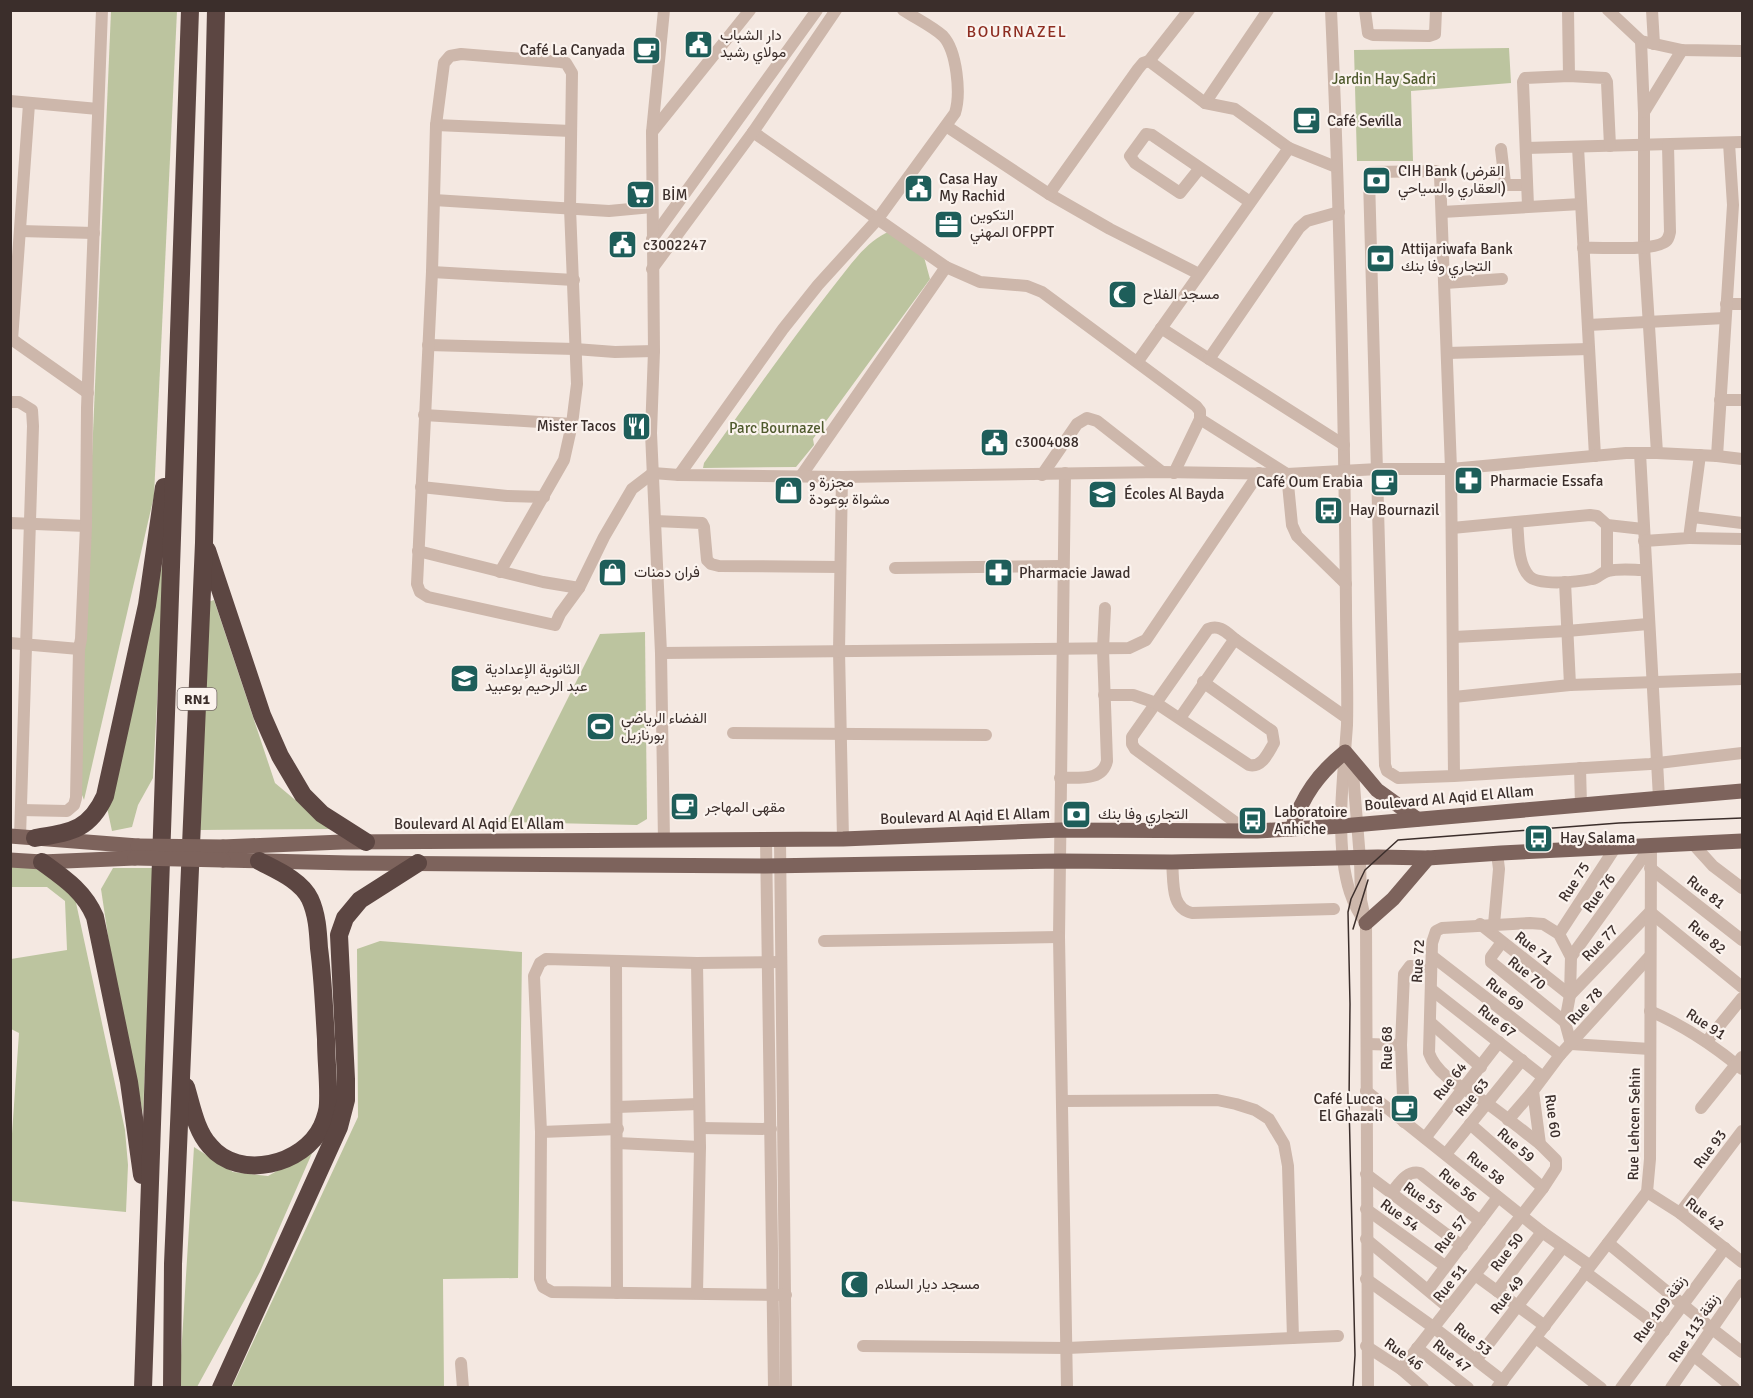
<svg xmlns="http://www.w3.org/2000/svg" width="1753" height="1398" font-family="Signika,Vazirmatn,sans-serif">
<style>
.green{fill:#bcc49f}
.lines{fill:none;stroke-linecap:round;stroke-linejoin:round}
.minor{stroke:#cdb7ab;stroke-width:12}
.major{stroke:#7d635c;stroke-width:15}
.highway{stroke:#5c4642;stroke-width:18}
.tram{stroke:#3b2e2b;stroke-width:1.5}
.major-bridge{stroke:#7d635c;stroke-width:15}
.labels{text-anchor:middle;stroke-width:4.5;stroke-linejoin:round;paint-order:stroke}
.shield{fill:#fbf3ee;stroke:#756966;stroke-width:1.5}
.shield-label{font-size:14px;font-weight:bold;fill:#3b2e2b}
.poi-label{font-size:15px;fill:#3b2e2b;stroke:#fbf3ee;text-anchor:start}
.park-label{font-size:15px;fill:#4f5a2d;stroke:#fbf3ee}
.street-label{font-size:15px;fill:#3b2e2b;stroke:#fbf3ee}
.neighbourhood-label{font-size:16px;letter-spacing:1.5px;fill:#8d2d21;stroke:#fbf3ee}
</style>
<rect width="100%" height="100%" fill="#f4e8e1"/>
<g class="green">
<path d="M111,11H177L154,496L84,800L78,785Z"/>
<path d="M1509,48L1511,83L1411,91L1413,161H1357L1354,50Z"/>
<path d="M890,231L924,257L930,279L813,439L814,445L796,467L703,468L704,463C745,406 785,348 829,292C847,270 864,242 890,231Z"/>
<path d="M165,553L153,778L138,805L132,827L112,831L106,803Z"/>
<path d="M214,600L275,783L330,829L199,830L208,602Z"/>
<path d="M645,632L647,819L637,825L506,822L600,634Z"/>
<path d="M11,865H29L61,883L75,898L125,1130L128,1165L126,1212L11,1201V1148L19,1033L11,1029V959L67,950L65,901L47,887H11Z"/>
<path d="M113,868H154L143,1113L112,963L101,889Z"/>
<path d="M380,941L522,952L518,1278L443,1279L444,1387H232L358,1117L357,949Z"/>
<path d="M194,1147L233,1172L268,1176L313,1151L260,1272L197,1387L179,1388Z"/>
</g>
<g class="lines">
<g class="minor">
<path d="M1331,10C1340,209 1344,407 1346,605C1346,645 1348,685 1347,725C1344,770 1338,814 1343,859C1346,882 1351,904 1366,923"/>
<path d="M1365,10L1368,33L1373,35L1429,36L1435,34L1436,10"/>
<path d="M1568,10L1569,76"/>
<path d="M1608,10L1641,41L1682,50L1742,51"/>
<path d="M1652,10L1654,44"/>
<path d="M1641,41L1644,113V247L1657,453"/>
<path d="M1149,61L1189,10"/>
<path d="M10,101L98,109"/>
<path d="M1205,103L1268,10"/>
<path d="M1644,112L1682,50"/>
<path d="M436,125L571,131"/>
<path d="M946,126L1049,194L1110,229L1199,274"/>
<path d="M652,132L750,10"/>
<path d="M753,132L946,267L980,282L1027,286L1042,292L1196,406L1200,411V419L1174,473"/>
<path d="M1578,147L1595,456"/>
<path d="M1526,148L1742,142"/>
<path d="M1501,149L1505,183L1508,185H1527"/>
<path d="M1200,168L1180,193L1135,163L1130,156L1146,134L1152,135L1250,202"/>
<path d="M1049,194L1138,69L1143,63L1149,61L1205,103L1235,109L1289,148L1336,167"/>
<path d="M434,200L609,211L652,207"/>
<path d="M1528,206L1523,82L1525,78L1569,76L1605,78L1607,82L1610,146"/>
<path d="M1442,212L1581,204"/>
<path d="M20,231L94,233"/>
<path d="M652,239L817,10"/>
<path d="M1583,248C1600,247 1650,251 1663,243C1668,241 1669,237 1670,232L1668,145"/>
<path d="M652,269L753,132L836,10"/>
<path d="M432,272L574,280"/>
<path d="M1445,283L1502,279"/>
<path d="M1726,304H1742"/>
<path d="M1588,325L1725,318"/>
<path d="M1161,328L1209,359L1299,228L1307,221L1339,212"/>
<path d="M10,338L88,393"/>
<path d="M12,340L29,104"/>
<path d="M428,345L575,349L615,352L654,351"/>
<path d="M1447,353L1589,349"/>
<path d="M1209,359L1344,445"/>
<path d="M1138,361L1289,148"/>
<path d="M1720,400H1742"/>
<path d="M10,402H19L32,410L33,426L20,837"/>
<path d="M424,415L572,424"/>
<path d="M1200,419L1287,474L1292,525L1297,536L1346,584"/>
<path d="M1640,453L1659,798"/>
<path d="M1717,456L1733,205L1729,143"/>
<path d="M1065,473L1059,937L1067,1388"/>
<path d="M679,475L783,329L818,285L877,220L955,113C961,94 957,51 943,36C932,26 915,18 903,10"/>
<path d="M1042,475L1077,424L1087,418L1097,421L1162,472"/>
<path d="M801,476L946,267"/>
<path d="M842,477L839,651L843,839"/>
<path d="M421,487L507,496L544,497"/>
<path d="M1693,517L1742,523"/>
<path d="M655,521L702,523L704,527L707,560L711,564L719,566L840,567"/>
<path d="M1517,522C1519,538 1517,563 1529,576C1538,586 1578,582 1592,579C1598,578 1602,572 1608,571C1619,568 1634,570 1645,570"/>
<path d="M10,523L86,526"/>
<path d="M1452,528L1590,515L1597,516L1607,525L1643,529"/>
<path d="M1689,538L1742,539"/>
<path d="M1644,541L1689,538L1700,455"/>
<path d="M418,551L543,582L579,588"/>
<path d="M895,568L1062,566"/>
<path d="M1607,571V525"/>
<path d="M500,572L564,460L572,424L577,384L570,208L572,73L566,63L561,62L461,54L450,56L444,63L436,125L432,272L417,584L420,592L428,597L555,625L560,614L579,588L604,537L632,489L653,473L679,475L842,477L1162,472L1287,474L1378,469H1451L1626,453H1657L1717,456L1742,459"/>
<path d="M1565,582L1570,685"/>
<path d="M1454,637L1567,631L1648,624"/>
<path d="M1236,640C1227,633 1220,624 1208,629L1132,737V744L1135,749L1246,830"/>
<path d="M10,643L79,649L81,639L86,526L87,408L102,10"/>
<path d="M661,653L1129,648L1146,640L1259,473"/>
<path d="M1104,695H1133L1156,703L1249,765C1262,768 1268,753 1274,743L1272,731L1203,682"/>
<path d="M1454,697L1570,685L1742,679"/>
<path d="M1180,718L1232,643L1236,640L1347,718"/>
<path d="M733,733L986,735"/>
<path d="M1348,757L1353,773L1360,859L1361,900L1366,923L1368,1388"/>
<path d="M1580,768L1581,805"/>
<path d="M1454,776L1451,469L1440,175L1436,171L1373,172L1370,173L1369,178L1385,765L1387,771L1398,778L1454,776L1650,764L1742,753"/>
<path d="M1060,778C1078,777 1102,782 1107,761L1103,649L1105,608"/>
<path d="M21,810L67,811L74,805L76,798L79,649"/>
<path d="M766,840L774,1388"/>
<path d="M780,840L786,1388"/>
<path d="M664,841L661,653L651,433L654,351L652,132L664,10"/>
<path d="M1693,844L1713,866L1742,888"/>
<path d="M1172,862C1174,881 1170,908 1192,913L1334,909"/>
<path d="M1650,868L1742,940"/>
<path d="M1480,924L1570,995L1650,912L1742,987"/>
<path d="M1494,924L1499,869L1497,853"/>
<path d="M1559,934L1615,848"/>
<path d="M824,941L1059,937"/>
<path d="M1502,942L1491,957V962L1565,1022"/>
<path d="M1432,956L1560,1055"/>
<path d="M1571,957L1651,846"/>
<path d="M616,962L617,1293"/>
<path d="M781,962L697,963L546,959L540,963L534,976L541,1132L540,1279L543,1287L552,1292L786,1295"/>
<path d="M1432,990L1543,1077"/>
<path d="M1650,1011C1685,1026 1713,1045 1742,1069"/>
<path d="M1430,1022L1481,1067"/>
<path d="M1707,1041L1742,998"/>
<path d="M1367,1044L1401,1045"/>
<path d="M1366,1091L1542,1232L1589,1265"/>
<path d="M1063,1101L1217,1100L1236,1104L1255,1110L1269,1119L1284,1144L1288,1166L1293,1338"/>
<path d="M617,1107L699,1104"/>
<path d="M1701,1108L1742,1057"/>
<path d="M1508,1120L1533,1091"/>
<path d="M1404,1122L1401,1045L1404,974L1410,966L1431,967"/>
<path d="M1470,1124L1543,1188"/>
<path d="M700,1128L771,1129"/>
<path d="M541,1132L618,1129"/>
<path d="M1425,1138L1499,1042"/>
<path d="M617,1143L700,1147"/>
<path d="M1540,1144C1522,1130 1506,1117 1488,1104C1468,1090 1437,1077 1429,1053L1432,943L1436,931L1442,928L1530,923L1543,924L1559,934L1571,957L1570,995L1565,1022L1571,1044L1650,1049"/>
<path d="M1446,1154L1522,1060"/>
<path d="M1366,1174L1462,1246"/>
<path d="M1647,1192L1680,1213L1742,1262"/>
<path d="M1391,1193C1399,1184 1406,1170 1420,1173L1480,1221"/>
<path d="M1366,1209L1445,1266"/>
<path d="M1680,1213L1742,1131"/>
<path d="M1366,1239L1449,1308"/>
<path d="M1608,1243L1711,1328L1742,1352"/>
<path d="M1585,1272L1664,1331"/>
<path d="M1475,1275L1545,1326"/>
<path d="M1366,1279L1433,1327L1503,1381"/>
<path d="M1428,1290L1498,1197"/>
<path d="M1497,1291L1542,1232"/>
<path d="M697,1293L700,1147L697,963"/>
<path d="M1536,1338L1601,1388"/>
<path d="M863,1346L1067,1348L1338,1336"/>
<path d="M1366,1346L1401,1369L1423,1388"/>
<path d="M1417,1348L1468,1388"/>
<path d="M1693,1355L1734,1388"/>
<path d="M1476,1360L1563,1247"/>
<path d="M461,1363L463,1388"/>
<path d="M1401,1369L1543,1188L1556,1168V1160L1540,1144L1533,1091L1560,1055L1650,956"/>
<path d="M1497,1388L1647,1192L1650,1159L1651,846"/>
<path d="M1621,1388L1725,1248"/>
<path d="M1671,1388L1742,1285"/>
</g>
<g class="major">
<path d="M1292,829C1302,796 1319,773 1345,752L1377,790L1417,819"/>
<path d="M10,836L138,846"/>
<path d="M223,847L342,842L843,839L1061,830L1257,831L1342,826L1742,791"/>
<path d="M10,860L42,862L135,858"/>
<path d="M223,860L350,863L766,866L1060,861L1172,862L1378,857L1428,858L1501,853L1742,841"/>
<path d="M1366,923L1393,899L1428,858"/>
</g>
<g class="highway">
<path d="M207,550L262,715L280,756L303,795L322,814L366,842"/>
<path d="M35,838C70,832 89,831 105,796L147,605L164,487"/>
<path d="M42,862C64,878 84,891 95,917L129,1082L142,1175"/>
<path d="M186,1087C192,1107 196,1131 210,1146C239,1181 304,1165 322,1126C325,1119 328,1110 328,1103C329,1082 326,1061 326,1039C324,1009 323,978 319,948C318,931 317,914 310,899C301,880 276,870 259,861"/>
<path d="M143,1388L190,10"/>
<path d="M172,1388L173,1264L204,543L216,10"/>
<path d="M221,1388L339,1127L346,1100V1079L339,935L345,918L360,900L418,863"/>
</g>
<g class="tram">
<path d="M1353,929L1368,880"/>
<path d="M1353,1388L1355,1355L1349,1103L1350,1004L1348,912L1351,899L1365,870L1398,840L1619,823L1742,818"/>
</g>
<g class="major-bridge">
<path d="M138,846L223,847"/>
<path d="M135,858L223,860"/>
</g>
</g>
<defs>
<symbol id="civic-square" viewBox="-11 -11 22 22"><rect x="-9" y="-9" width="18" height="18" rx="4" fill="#1e5e5a" stroke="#fbf3ee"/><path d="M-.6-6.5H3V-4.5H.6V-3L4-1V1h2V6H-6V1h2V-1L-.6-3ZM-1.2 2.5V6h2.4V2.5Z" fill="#fff"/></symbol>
<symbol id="cafe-square" viewBox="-11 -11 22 22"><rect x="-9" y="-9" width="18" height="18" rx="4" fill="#1e5e5a" stroke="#fbf3ee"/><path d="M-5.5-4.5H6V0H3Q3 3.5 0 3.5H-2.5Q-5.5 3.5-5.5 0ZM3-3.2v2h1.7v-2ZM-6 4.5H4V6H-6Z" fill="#fff"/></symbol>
<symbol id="bank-square" viewBox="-11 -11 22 22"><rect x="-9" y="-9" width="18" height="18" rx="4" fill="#1e5e5a" stroke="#fbf3ee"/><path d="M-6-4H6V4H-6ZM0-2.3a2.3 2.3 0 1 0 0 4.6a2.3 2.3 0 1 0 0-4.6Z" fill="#fff"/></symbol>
<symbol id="supermarket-square" viewBox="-11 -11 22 22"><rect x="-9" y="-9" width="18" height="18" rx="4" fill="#1e5e5a" stroke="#fbf3ee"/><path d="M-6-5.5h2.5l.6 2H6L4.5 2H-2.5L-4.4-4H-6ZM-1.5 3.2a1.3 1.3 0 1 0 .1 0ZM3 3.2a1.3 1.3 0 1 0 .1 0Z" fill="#fff"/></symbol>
<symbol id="office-square" viewBox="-11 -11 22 22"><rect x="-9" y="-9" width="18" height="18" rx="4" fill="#1e5e5a" stroke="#fbf3ee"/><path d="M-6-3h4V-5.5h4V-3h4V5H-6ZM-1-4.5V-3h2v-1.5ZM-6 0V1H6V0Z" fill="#fff"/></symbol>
<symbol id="mosque-square" viewBox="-11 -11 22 22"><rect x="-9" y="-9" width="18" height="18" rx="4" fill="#1e5e5a" stroke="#fbf3ee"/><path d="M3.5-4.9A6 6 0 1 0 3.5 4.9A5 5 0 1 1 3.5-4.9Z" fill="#fff"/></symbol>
<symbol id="restaurant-square" viewBox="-11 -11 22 22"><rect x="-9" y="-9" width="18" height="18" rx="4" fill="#1e5e5a" stroke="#fbf3ee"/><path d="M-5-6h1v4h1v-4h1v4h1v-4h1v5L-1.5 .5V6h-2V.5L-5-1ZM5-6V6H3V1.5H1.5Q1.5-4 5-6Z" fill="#fff"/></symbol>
<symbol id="pharmacy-square" viewBox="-11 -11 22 22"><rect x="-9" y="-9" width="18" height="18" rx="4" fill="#1e5e5a" stroke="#fbf3ee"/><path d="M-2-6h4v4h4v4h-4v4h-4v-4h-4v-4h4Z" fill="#fff"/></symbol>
<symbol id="shop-square" viewBox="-11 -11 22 22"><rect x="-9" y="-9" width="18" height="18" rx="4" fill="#1e5e5a" stroke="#fbf3ee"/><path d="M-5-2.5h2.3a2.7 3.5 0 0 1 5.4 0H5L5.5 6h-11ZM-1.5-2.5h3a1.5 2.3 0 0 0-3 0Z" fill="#fff"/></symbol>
<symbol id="school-square" viewBox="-11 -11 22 22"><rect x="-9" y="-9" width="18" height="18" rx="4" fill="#1e5e5a" stroke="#fbf3ee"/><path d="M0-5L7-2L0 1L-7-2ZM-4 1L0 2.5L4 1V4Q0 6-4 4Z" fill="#fff"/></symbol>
<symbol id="bus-square" viewBox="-11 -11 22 22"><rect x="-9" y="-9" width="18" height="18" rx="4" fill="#1e5e5a" stroke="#fbf3ee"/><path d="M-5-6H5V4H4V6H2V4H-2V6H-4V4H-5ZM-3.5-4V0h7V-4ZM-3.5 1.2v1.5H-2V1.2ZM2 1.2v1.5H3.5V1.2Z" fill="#fff"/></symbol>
<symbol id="stadium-square" viewBox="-11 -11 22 22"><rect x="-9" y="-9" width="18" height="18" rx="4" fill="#1e5e5a" stroke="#fbf3ee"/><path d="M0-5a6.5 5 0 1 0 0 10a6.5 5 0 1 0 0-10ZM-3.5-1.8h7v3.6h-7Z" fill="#fff"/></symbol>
</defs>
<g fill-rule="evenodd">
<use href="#civic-square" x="682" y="28" width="33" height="33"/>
<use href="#cafe-square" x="630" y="34" width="33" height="33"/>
<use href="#cafe-square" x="1290" y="104" width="33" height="33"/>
<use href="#bank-square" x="1360" y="164" width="33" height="33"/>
<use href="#civic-square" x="902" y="172" width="33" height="33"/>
<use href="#supermarket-square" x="624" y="178" width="33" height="33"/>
<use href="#office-square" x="932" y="208" width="33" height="33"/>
<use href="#civic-square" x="606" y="228" width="33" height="33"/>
<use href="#bank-square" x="1364" y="242" width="33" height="33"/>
<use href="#mosque-square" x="1106" y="278" width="33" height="33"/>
<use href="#restaurant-square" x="620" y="410" width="33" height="33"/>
<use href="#civic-square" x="978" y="426" width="33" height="33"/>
<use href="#pharmacy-square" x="1452" y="464" width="33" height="33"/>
<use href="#cafe-square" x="1368" y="466" width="33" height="33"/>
<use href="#shop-square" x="772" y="474" width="33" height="33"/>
<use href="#school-square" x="1086" y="478" width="33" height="33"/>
<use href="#bus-square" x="1312" y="494" width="33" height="33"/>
<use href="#shop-square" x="596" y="556" width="33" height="33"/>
<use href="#pharmacy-square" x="982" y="556" width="33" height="33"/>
<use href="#school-square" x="448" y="662" width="33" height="33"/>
<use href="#stadium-square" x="584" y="710" width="33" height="33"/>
<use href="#cafe-square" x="668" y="790" width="33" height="33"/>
<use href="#bank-square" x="1060" y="798" width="33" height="33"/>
<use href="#bus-square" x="1236" y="804" width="33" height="33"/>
<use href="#bus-square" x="1522" y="822" width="33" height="33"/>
<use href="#cafe-square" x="1388" y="1092" width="33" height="33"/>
<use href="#mosque-square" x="838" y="1268" width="33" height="33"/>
</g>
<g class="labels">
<rect class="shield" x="177.5" y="688" width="39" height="22" rx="4.5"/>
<g class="shield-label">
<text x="197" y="704">RN1</text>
</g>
<g class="poi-label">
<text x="720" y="40">دار الشباب<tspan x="720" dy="17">مولاي رشيد</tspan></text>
<text x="625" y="55" text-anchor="end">Café La Canyada</text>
<text x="1327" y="126">Café Sevilla</text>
<text x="1398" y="176">CIH Bank (القرض<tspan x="1398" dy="17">العقاري والسياحي)</tspan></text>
<text x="939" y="184">Casa Hay<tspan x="939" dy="17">My Rachid</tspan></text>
<text x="662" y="200">BİM</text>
<text x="970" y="220">التكوين<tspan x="970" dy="17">المهني OFPPT</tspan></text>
<text x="643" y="250">c3002247</text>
<text x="1401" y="254">Attijariwafa Bank<tspan x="1401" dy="17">التجاري وفا بنك</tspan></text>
<text x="1143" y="299">مسجد الفلاح</text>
<text x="616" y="431" text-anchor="end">Mister Tacos</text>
<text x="1015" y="447">c3004088</text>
<text x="1490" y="486">Pharmacie Essafa</text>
<text x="809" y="487">مجزرة و<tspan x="809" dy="17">مشواة بوعودة</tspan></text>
<text x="1363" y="487" text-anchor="end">Café Oum Erabia</text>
<text x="1124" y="499">Écoles Al Bayda</text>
<text x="1350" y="515">Hay Bournazil</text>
<text x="634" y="577">فران دمنات</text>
<text x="1019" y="578">Pharmacie Jawad</text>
<text x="485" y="674">الثانوية الإعدادية<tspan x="485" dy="17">عبد الرحيم بوعبيد</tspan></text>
<text x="621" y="723">الفضاء الرياضي<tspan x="621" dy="17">بورنازيل</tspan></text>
<text x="705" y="812">مقهى المهاجر</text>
<text x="1274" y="817">Laboratoire<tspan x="1274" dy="17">Anhiche</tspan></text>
<text x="1098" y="819">التجاري وفا بنك</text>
<text x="1560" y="843">Hay Salama</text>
<text x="1383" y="1104" text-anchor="end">Café Lucca<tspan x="1383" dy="17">El Ghazali</tspan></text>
<text x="875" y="1289">مسجد ديار السلام</text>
</g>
<g class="park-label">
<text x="1384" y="84">Jardin Hay Sadri</text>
<text x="777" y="433">Parc Bournazel</text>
</g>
<g class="street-label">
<text transform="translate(1449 798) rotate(-5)" y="5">Boulevard Al Aqid El Allam</text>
<text transform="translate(965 816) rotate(-2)" y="5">Boulevard Al Aqid El Allam</text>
<text x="479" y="829">Boulevard Al Aqid El Allam</text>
<text transform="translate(1574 882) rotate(-57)" y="5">Rue 75</text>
<text transform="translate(1706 892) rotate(38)" y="5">Rue 81</text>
<text transform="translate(1599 893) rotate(-54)" y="5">Rue 76</text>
<text transform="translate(1707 937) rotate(40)" y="5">Rue 82</text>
<text transform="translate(1600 943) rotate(-46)" y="5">Rue 77</text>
<text transform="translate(1534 948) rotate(38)" y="5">Rue 71</text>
<text transform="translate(1418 961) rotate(-87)" y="5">Rue 72</text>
<text transform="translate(1527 973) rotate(38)" y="5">Rue 70</text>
<text transform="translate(1505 994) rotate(38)" y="5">Rue 69</text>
<text transform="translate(1585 1006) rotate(-48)" y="5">Rue 78</text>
<text transform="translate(1497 1021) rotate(38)" y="5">Rue 67</text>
<text transform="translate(1706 1024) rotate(33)" y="5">Rue 91</text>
<text transform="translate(1387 1048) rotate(-90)" y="5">Rue 68</text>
<text transform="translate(1450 1081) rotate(-52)" y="5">Rue 64</text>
<text transform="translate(1472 1097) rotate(-51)" y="5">Rue 63</text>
<text transform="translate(1553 1116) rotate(82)" y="5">Rue 60</text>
<text transform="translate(1634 1124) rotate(-89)" y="5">Rue Lehcen Sehin</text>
<text transform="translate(1516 1145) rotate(41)" y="5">Rue 59</text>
<text transform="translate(1710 1149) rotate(-53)" y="5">Rue 93</text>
<text transform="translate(1486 1168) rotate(39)" y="5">Rue 58</text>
<text transform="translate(1458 1185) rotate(39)" y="5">Rue 56</text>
<text transform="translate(1423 1198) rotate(36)" y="5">Rue 55</text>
<text transform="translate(1705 1214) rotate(37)" y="5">Rue 42</text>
<text transform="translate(1400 1215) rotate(36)" y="5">Rue 54</text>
<text transform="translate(1451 1234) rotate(-52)" y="5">Rue 57</text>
<text transform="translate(1507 1252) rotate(-53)" y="5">Rue 50</text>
<text transform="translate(1450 1283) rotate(-51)" y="5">Rue 51</text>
<text transform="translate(1507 1295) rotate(-52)" y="5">Rue 49</text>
<text transform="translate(1660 1309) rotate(-54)" y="5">Rue 109 زنقة</text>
<text transform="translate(1694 1328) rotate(-56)" y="5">Rue 113 زنقة</text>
<text transform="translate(1473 1339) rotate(38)" y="5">Rue 53</text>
<text transform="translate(1404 1354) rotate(36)" y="5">Rue 46</text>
<text transform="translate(1452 1356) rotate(38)" y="5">Rue 47</text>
</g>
<g class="neighbourhood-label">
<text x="1017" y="37">BOURNAZEL</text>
</g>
</g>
<rect width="1753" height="1398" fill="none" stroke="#3b2e2b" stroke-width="24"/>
</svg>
